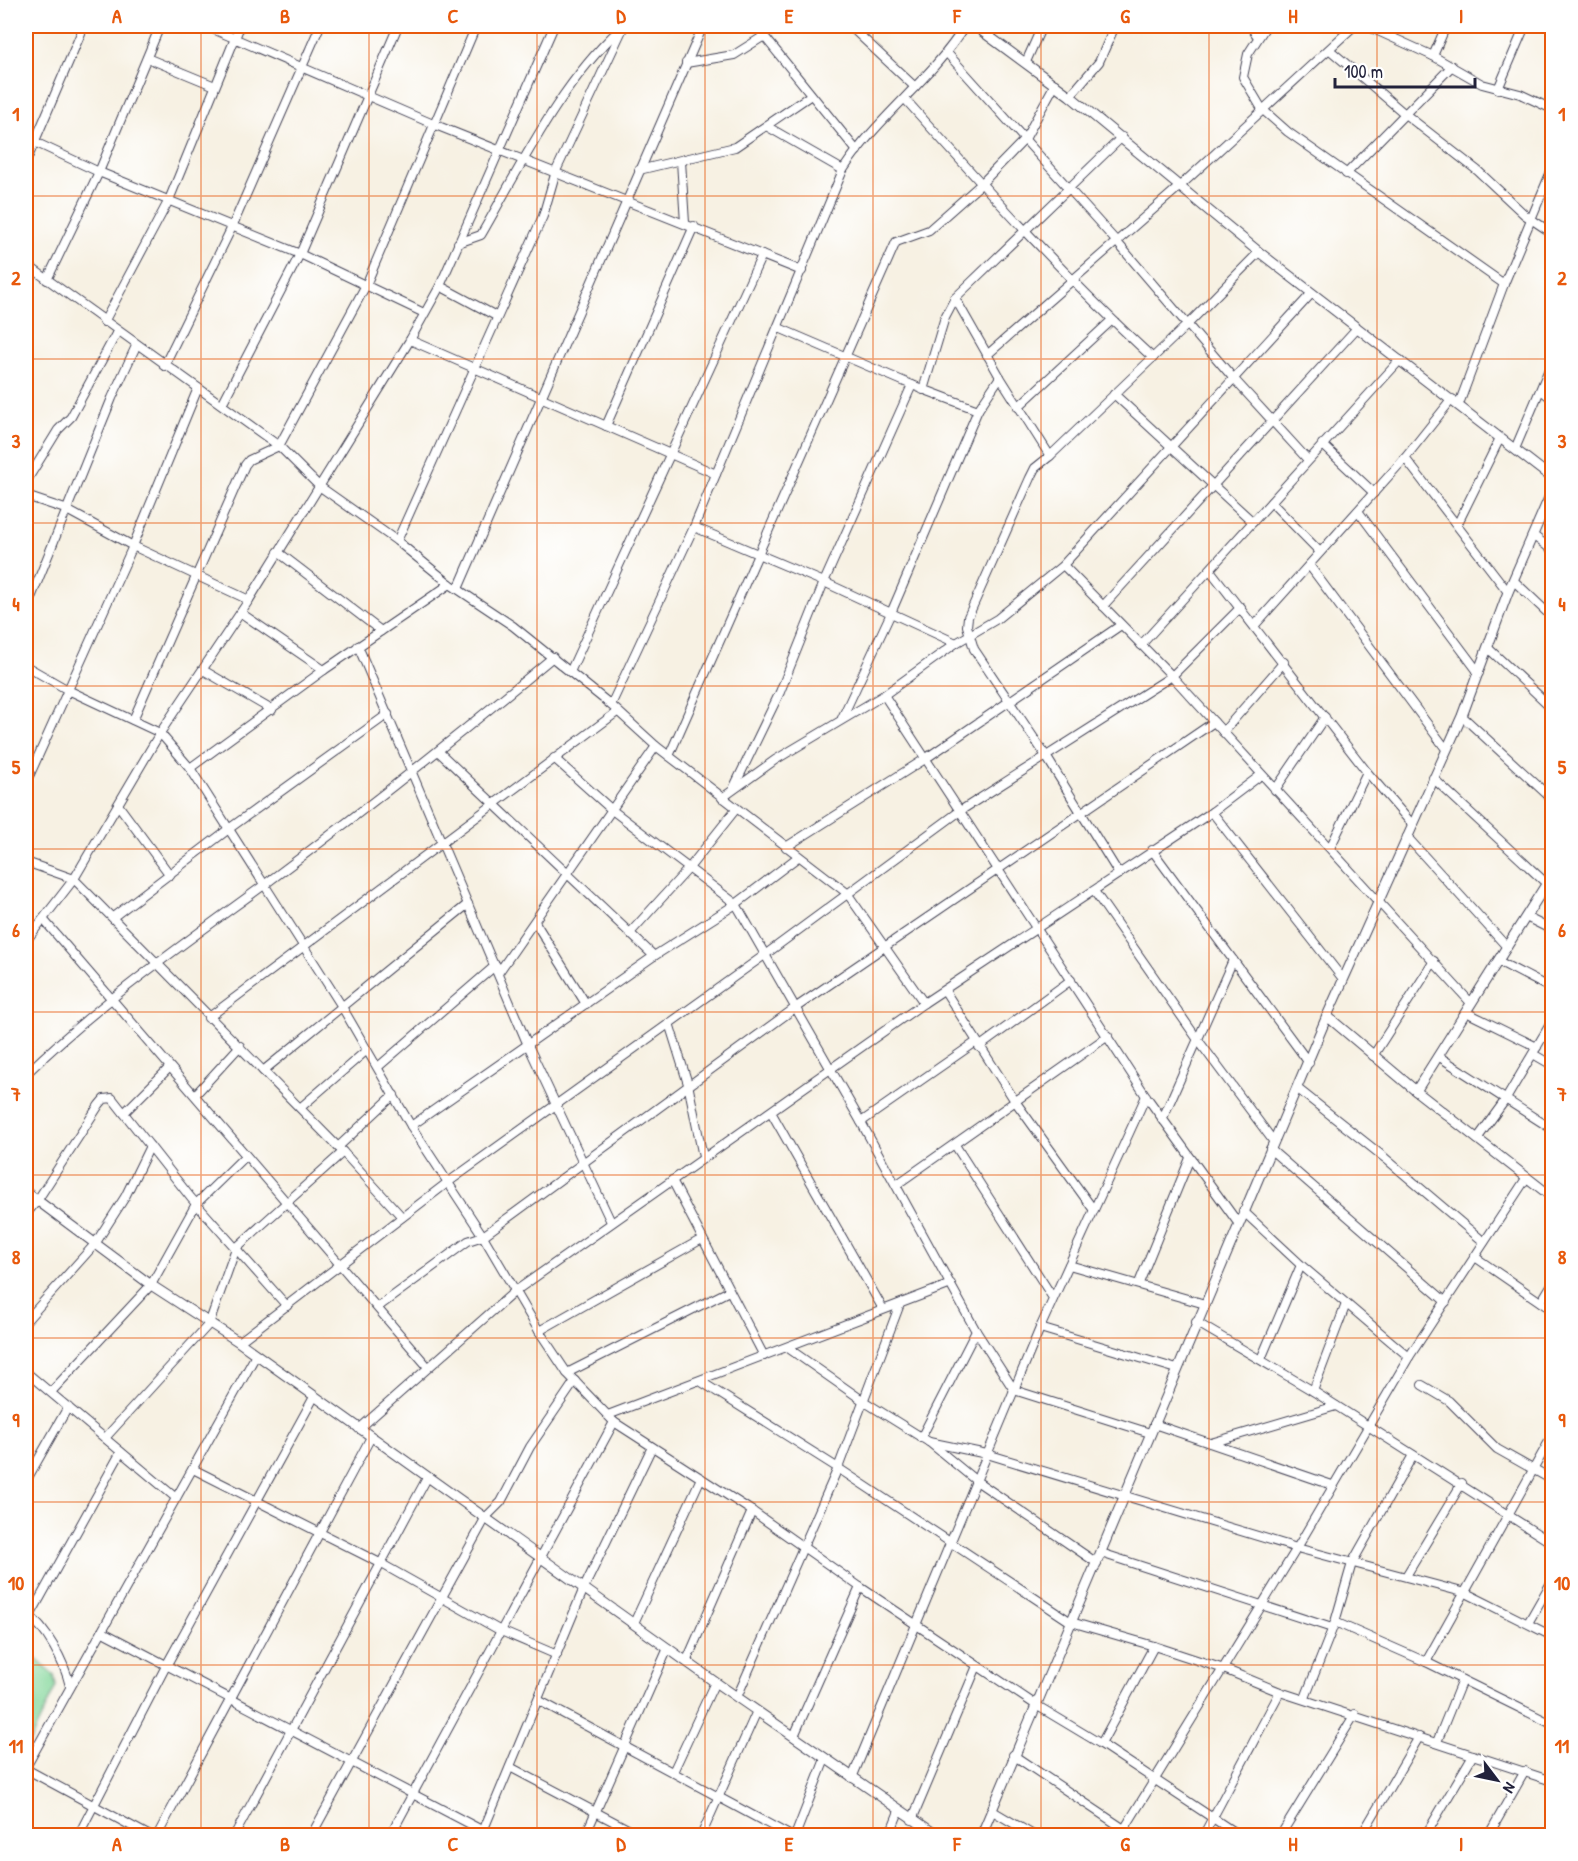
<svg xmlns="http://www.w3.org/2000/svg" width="1578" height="1861" font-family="'Patrick Hand',sans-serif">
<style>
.green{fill:#81d698;stroke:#527c6a;stroke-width:1.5}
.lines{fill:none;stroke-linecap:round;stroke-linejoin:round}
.minor-casing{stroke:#424154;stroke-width:10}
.tertiary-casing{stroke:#424154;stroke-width:11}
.minor{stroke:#fff;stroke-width:8}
.tertiary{stroke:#fff;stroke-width:9}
.grid{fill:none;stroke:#e8590c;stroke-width:1.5;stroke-opacity:0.55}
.neatline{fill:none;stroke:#e8590c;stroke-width:2}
.grid-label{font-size:20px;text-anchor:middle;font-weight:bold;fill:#e8590c}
</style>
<rect width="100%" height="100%" fill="#fff"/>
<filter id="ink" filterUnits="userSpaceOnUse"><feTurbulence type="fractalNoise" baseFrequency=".0167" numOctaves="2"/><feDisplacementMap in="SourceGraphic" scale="12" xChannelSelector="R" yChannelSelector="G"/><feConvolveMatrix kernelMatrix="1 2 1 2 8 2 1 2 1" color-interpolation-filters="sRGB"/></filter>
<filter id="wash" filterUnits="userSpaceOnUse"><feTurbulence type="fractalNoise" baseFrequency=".008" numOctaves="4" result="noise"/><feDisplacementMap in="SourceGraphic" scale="24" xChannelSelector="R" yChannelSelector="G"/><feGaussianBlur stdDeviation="1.35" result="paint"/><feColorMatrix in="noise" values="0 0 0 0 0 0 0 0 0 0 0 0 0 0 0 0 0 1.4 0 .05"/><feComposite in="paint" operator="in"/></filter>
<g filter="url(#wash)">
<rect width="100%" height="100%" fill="#f7f1e3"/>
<path class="green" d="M26,1650L54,1675L56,1686L26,1750Z"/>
</g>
<g filter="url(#ink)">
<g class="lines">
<defs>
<g id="minor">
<path d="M206,26L433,124L802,271"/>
<path d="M756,26L857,151"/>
<path d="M850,26L915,87"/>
<path d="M1250,26L1258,37"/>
<path d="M1266,26L1248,54L1243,77L1262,109L1288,132L1504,284"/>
<path d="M1367,26L1433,56L1482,84L1520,94L1552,109"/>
<path d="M1330,50L1405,114L1478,171L1525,215L1552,233"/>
<path d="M947,53L1116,241L1234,379L1308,460"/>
<path d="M1433,56L1446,26"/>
<path d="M147,58L215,86"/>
<path d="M1026,62L1042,26"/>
<path d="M686,63L734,55L764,36"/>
<path d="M1498,89L1525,26"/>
<path d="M1070,96L1099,62L1115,26"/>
<path d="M905,99C985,188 1065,277 1153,358"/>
<path d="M768,127L843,170"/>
<path d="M26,138L99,172L300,254L424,313"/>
<path d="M681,161L685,223"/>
<path d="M26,162L84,26"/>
<path d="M639,170L735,147L811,95"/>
<path d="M1346,174L1452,66"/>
<path d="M458,243L481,235C522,164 560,84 620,29"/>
<path d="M26,264L279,446L319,486L397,541L450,584L513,626L611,705L656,746L847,893L924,1003"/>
<path d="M47,280L99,172L160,26"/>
<path d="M440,286L496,316"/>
<path d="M955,298L1000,377L1050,456L1035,468L1030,478L968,617L967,626L974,649L1046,756L1119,874"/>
<path d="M104,322L169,200L240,26"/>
<path d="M779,328L912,385L978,410L1000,377"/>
<path d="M410,340L716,474"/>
<path d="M987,355L1180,186L1354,26"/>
<path d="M164,366L232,227L320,26"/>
<path d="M923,390L945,317L955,298L1122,137"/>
<path d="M1541,390L1552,399"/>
<path d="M1114,394L1253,522"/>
<path d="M222,404L300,254L398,26"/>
<path d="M1459,404L1504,284L1552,169"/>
<path d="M1018,407L1112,320"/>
<path d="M606,426L694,226"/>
<path d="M1322,444L1374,493"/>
<path d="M1515,449L1552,362"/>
<path d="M1050,456L1188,324L1259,252"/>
<path d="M1405,458L1508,592"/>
<path d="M26,482L58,430L71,417L117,332"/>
<path d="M26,496L65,509L133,546L249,600"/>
<path d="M1271,502L1320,552"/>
<path d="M1358,511L1479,673"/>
<path d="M1458,523L1500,438"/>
<path d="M694,527L824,582L956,643"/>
<path d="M1534,536L1552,550"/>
<path d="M397,541L543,216L556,171L624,26"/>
<path d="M278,552L381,631"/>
<path d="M1063,565L1172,676L1471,1003"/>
<path d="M1309,565L1446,749"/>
<path d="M1210,570L1367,772L1412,824"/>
<path d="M1514,581L1552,617"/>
<path d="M458,589L703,26"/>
<path d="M1103,606L1357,328"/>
<path d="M26,610L112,398L136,346"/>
<path d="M241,613L324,670"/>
<path d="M1255,625L1405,458L1452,399"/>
<path d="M1141,645L1400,360"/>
<path d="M358,646L527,1043L611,1222"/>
<path d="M1488,648L1552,708"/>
<path d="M26,666L68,690L160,733L190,768L341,1005L411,1126L483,1236L539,1331L567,1373L614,1422L752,1511L860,1587L1036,1705L1101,1744L1240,1836"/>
<path d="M203,670L272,710"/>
<path d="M570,672L762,255"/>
<path d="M884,695L1146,1096L1238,1223"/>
<path d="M611,705L694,527L843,170C877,117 932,79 965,26"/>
<path d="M1462,716L1552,799"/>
<path d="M842,718L891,613L978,410"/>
<path d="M133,720L245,465L249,460L279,446L366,285L476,26"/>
<path d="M1223,732L1284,662"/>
<path d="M439,752L654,956"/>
<path d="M669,756L896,242L929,230L981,184L1025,139L1055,84"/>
<path d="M554,758L612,810L736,904L861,1122L976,1331L1014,1390L1150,1433"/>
<path d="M190,768L324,670L450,584"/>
<path d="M1433,778L1547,884"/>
<path d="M26,783L133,546L198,388"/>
<path d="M734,787L780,692L824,582L912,385"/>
<path d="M1275,790L1325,717"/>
<path d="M722,798L775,760L884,695L956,643L997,619L1063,565L1312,293"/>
<path d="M119,806L170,875"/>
<path d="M1212,812L1343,979"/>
<path d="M1407,837L1507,947"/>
<path d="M786,847L925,759L1121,625"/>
<path d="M1330,848L1367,772"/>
<path d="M1152,850L1309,1063"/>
<path d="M26,862L74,879L343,1152L402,1217"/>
<path d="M1094,891L1198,1040L1274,1142"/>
<path d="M113,917L230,828L388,714"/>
<path d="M1526,917L1552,930"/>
<path d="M43,919L428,1367"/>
<path d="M535,922L586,1004"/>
<path d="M630,933L689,868L736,809"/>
<path d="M26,941L74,879L160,733L249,600L410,340L440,286L554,26"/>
<path d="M1498,961L1552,989"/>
<path d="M499,972L656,746"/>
<path d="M945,991L1015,1101L1093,1209"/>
<path d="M1466,1012L1537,1047"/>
<path d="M208,1018L617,712"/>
<path d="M669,1023L688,1084L703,1157"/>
<path d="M979,1047L1071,980"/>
<path d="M1533,1054L1552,1065"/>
<path d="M1373,1056L1434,961"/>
<path d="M1438,1056L1552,1129"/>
<path d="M378,1067L496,965"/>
<path d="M263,1071L468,904"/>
<path d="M26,1074C99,1003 182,945 264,885C362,812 458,736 553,657"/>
<path d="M1298,1089L1385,1158L1484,1242"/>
<path d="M195,1095L240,1046"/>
<path d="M300,1108L367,1050"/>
<path d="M771,1112L883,1309"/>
<path d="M124,1113L169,1068"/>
<path d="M1162,1120L1233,960"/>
<path d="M861,1122L976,1042"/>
<path d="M411,1126L654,956L736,904L798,857"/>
<path d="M1477,1139L1506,1099L1552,1021"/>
<path d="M955,1145L1053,1298"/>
<path d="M338,1147L394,1095"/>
<path d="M1270,1149L1446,1302"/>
<path d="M672,1180L764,1356"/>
<path d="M896,1185L1108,1036"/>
<path d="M1243,1211L1301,1265L1409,1357"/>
<path d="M26,1214L37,1201L99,1105L104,1099L112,1098L191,1198L287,1306"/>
<path d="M1475,1257L1552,1310"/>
<path d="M1069,1265L1205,1304"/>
<path d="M1139,1283L1190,1158"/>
<path d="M1541,1302L1552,1284"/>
<path d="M378,1307L468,1241L483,1236L795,1008L1214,722"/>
<path d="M26,1321L95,1244L125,1197L150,1146"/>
<path d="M1196,1322L1313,1391L1552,1543"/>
<path d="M1040,1328L1177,1369"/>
<path d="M539,1331L702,1239"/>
<path d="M239,1342L447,1183L766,954L960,811L1172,676L1241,607"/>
<path d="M788,1348L865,1402L929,1442L975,1480L1097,1563"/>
<path d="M1261,1359L1301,1265"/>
<path d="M26,1372L176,1498"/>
<path d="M567,1373L729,1291"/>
<path d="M700,1381L838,1468L1071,1622L1154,1646L1224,1669L1280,1692L1552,1781"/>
<path d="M1422,1385L1449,1401L1497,1449L1552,1480"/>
<path d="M1313,1391L1346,1304"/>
<path d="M51,1392L151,1285L196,1204L245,1156"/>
<path d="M608,1415L951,1284"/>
<path d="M1154,1424L1332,1485"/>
<path d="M359,1429L514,1292L924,1003L1212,812L1261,775"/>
<path d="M105,1438L209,1324L236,1248L343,1152"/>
<path d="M921,1438L976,1331"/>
<path d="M929,1442L987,1454L1297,1548L1466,1593L1552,1636"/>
<path d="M1211,1443L1336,1406"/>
<path d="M193,1469L380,1563L501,1631L557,1655"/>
<path d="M26,1481L68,1407"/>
<path d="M1101,1553L1332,1628"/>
<path d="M1406,1576L1462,1483"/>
<path d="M26,1613C47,1629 64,1661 70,1686"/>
<path d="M30,1616L121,1452"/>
<path d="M1335,1622L1426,1662L1552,1724"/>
<path d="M634,1623L701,1478"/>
<path d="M1528,1623L1552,1581"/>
<path d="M103,1632L493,1836"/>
<path d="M687,1660L752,1511"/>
<path d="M1426,1662L1552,1436"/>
<path d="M737,1697L838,1468L900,1304"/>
<path d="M1305,1698L1335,1622L1352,1563L1413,1455"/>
<path d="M538,1700L791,1836"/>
<path d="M794,1736L860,1587"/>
<path d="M1437,1742L1462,1680"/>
<path d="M1101,1744L1154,1646"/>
<path d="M1013,1755L1124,1829"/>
<path d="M26,1767L256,1355"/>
<path d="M510,1767L641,1836"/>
<path d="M26,1769L150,1836"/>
<path d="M673,1772L715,1682"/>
<path d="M852,1778L1040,1328L1146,1096"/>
<path d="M991,1810L1035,1836"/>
<path d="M912,1820L977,1666"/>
<path d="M78,1836L166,1666L314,1397"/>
<path d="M157,1836L371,1437"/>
<path d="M234,1836L427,1478"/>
<path d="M311,1836L486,1517L501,1502L530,1447L575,1381"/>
<path d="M390,1836L614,1422"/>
<path d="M481,1836L584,1588L652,1447"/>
<path d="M585,1836L668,1648"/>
<path d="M701,1836L757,1711"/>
<path d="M795,1836L825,1759"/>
<path d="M889,1836L899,1811"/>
<path d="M1120,1836L1297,1548L1409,1357L1527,1177"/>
<path d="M1203,1836L1280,1692"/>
<path d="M1280,1836L1355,1714"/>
<path d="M1361,1836L1419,1737"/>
<path d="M1425,1836L1473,1755"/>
<path d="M1488,1836L1525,1771"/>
</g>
<g id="tertiary">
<path d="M975,26L1070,96L1259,252L1552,478"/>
<path d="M1327,1016L1416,1091L1552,1197"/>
<path d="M1416,1091L1552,875"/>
<path d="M26,1192L151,1285L239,1342L715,1682L938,1836"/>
<path d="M981,1836L1327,1016L1462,716L1508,592L1552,491"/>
</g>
</defs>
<use href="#minor" class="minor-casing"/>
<use href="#tertiary" class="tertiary-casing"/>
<use href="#minor" class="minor"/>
<use href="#tertiary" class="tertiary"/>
</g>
</g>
<path class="grid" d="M201,26V1836M369,26V1836M537,26V1836M705,26V1836M873,26V1836M1041,26V1836M1209,26V1836M1377,26V1836M26,196H1552M26,359H1552M26,523H1552M26,686H1552M26,849H1552M26,1012H1552M26,1175H1552M26,1338H1552M26,1502H1552M26,1665H1552"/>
<rect width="1578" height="1861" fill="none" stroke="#fff" stroke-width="66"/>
<g transform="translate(1497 1780) rotate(122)" stroke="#ffffff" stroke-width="4.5" paint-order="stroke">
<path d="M0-4.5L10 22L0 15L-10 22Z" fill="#22223b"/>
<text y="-9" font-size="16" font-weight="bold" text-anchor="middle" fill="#22223b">N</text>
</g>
<path d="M1335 78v9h140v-9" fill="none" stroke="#22223b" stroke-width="3"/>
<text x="1344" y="78" font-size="18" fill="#22223b" stroke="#ffffff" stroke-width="4.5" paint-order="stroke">100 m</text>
<rect x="33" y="33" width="1512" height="1795" class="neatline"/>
<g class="grid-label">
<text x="117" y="23">A</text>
<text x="285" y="23">B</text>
<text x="453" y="23">C</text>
<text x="621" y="23">D</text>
<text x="789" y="23">E</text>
<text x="957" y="23">F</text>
<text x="1125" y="23">G</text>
<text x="1293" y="23">H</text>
<text x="1461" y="23">I</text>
<text x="16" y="121">1</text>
<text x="1562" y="121">1</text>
<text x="16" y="285">2</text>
<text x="1562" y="285">2</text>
<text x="16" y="448">3</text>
<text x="1562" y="448">3</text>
<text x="16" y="611">4</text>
<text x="1562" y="611">4</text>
<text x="16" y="774">5</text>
<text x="1562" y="774">5</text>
<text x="16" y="937">6</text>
<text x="1562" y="937">6</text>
<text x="16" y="1101">7</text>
<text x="1562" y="1101">7</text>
<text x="16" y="1264">8</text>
<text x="1562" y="1264">8</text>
<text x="16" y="1427">9</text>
<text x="1562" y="1427">9</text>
<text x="16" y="1590">10</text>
<text x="1562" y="1590">10</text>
<text x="16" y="1753">11</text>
<text x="1562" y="1753">11</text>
<text x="117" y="1851">A</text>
<text x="285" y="1851">B</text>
<text x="453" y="1851">C</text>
<text x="621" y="1851">D</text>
<text x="789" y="1851">E</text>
<text x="957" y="1851">F</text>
<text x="1125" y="1851">G</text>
<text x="1293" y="1851">H</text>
<text x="1461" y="1851">I</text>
</g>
</svg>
